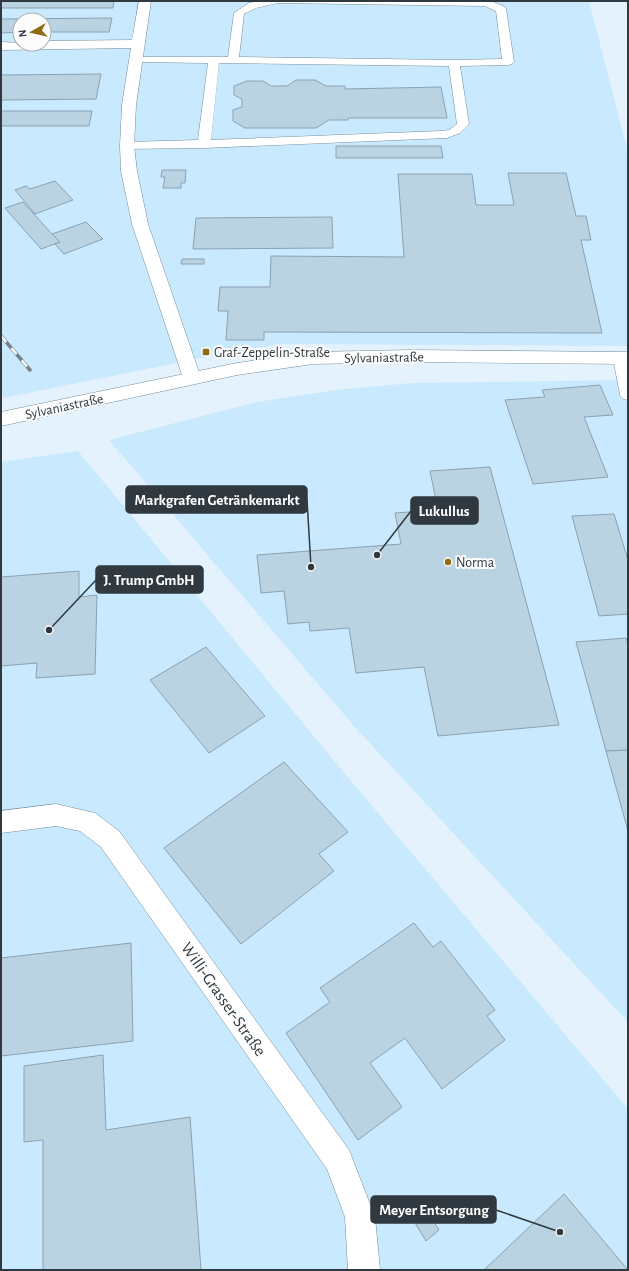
<svg xmlns="http://www.w3.org/2000/svg" width="629" height="1271" font-family="'Alegreya Sans',sans-serif">
<style>
.built{fill:#c9eafe;fill-rule:evenodd}
.building{fill:#bad3e3;stroke:#8aa1b0}
.lines{fill:none;stroke-linecap:round;stroke-linejoin:round}
.lane-casing{stroke:#758c9a;stroke-width:1}
.street-casing{stroke:#758c9a;stroke-width:1}
.secondary-casing{stroke:#758c9a;stroke-width:1}
.lane{fill:#fff;fill-rule:evenodd}
.street{fill:#fff;fill-rule:evenodd}
.secondary{fill:#fff;fill-rule:evenodd}
.rail-casing{stroke:#77838b;stroke-width:3.5}
.rail{stroke:#fcfcfc;stroke-width:2.5;stroke-dasharray:8;stroke-linecap:butt}
.poi-dot{fill:#8e6c0f;stroke:#fcfcfc;stroke-width:1.5}
.labels{text-anchor:middle;stroke-width:4;stroke-linejoin:round;paint-order:stroke}
.poi-label{font-size:14px;fill:#2f393f;stroke:#fcfcfc;text-anchor:start}
.street-label{font-size:14px;fill:#2f393f;stroke:#fcfcfc}
.near-street-label{font-size:17px;fill:#2f393f;stroke:#fcfcfc}
.leader{fill:none;stroke:#2f393f;stroke-width:1.5}
.callout-dot{fill:#2f393f;stroke:#fcfcfc;stroke-width:1.5}
.callout{fill:#2f393f;stroke:#2f393f;stroke-width:1.5}
.callout-label{font-size:15px;text-anchor:middle;font-weight:bold;fill:#fff}
</style>
<rect width="100%" height="100%" fill="#e3f2fc"/>
<g class="built">
<path d="M1,1H589L628,153V346L283,344L216,355L4,398L1,394ZM20,20H44V44H20Z"/>
<path d="M628,380V1022L353,725L109,440L257,402L336,390L411,383Z"/>
<path d="M78,451L345,774L628,1109V1270H1V462Z"/>
</g>
<g class="building">
<path d="M1,1H114L113,8H1Z"/>
<path d="M112,18L109,32H44V20H20V32L1,33V19Z"/>
<path d="M101,74L96,99L1,100V75Z"/>
<path d="M296,80H315L326,86H345V89L441,87L447,118H348V120H329L316,128H245L233,121V110L242,107V99L234,95V86L247,81H263L271,86H287Z"/>
<path d="M1,111H92L89,126H1Z"/>
<path d="M336,146H441L443,158H336Z"/>
<path d="M162,170H186L185,183H181V188H163L165,177H161Z"/>
<path d="M508,173H566L576,216H586L591,240H581L602,333L264,332V340H226L228,311H218L220,287H270L271,256L404,257L398,174H472L476,205H514Z"/>
<path d="M55,181L73,200L35,214L15,190L26,186L30,189Z"/>
<path d="M23,202L52,234L60,242L41,249L5,208Z"/>
<path d="M332,217L333,248L193,249L196,218Z"/>
<path d="M86,222L103,239L64,254L55,244L60,242L52,234Z"/>
<path d="M182,259H204V264H181Z"/>
<path d="M600,385L613,415L584,417L608,477L533,484L505,400L545,397L542,390Z"/>
<path d="M490,467L559,725L438,736L424,667L356,673L349,628L310,631L309,622L288,624L284,591L261,593L257,555L401,544L395,513L438,510L430,471Z"/>
<path d="M614,514L628,560V614L599,616L572,516Z"/>
<path d="M79,571V597L97,595L95,674L36,678L37,663L1,666V577Z"/>
<path d="M626,638L628,644V750L606,751L576,642Z"/>
<path d="M206,647L265,716L209,753L150,680Z"/>
<path d="M628,750V831L606,751Z"/>
<path d="M284,762L348,832L319,854L334,871L241,944L164,848Z"/>
<path d="M414,923L433,947L441,941L495,1010L487,1016L505,1040L442,1089L405,1038L370,1063L402,1107L358,1140L286,1033L330,1002L320,988Z"/>
<path d="M131,943L133,1041L1,1056V958Z"/>
<path d="M103,1055L106,1130L190,1117L201,1270H43V1140L24,1142V1066Z"/>
<path d="M564,1194L628,1270H484Z"/>
<path d="M422,1203L439,1230L426,1241L409,1213Z"/>
</g>
<g class="lines">
<defs>
<g id="lane">
<path d="M258,1H491L505,7L506,9L514,62L512,64L508,65L460,66L469,124L460,133L447,138L204,148L123,149L121,146L123,143L127,142L198,140L208,63L135,62L131,61L129,59L131,57H228L234,13L249,3ZM278,3L485,6L496,11L502,59L454,60L239,57L244,14L256,8ZM219,63L449,66L457,124L449,130L441,131L211,140Z"/>
<path d="M620,353L625,355L628,361V400L623,399L620,395L613,358L615,355Z"/>
</g>
<g id="street">
<path d="M139,1H151L136,105L134,146L137,171L148,224L201,378L198,382L192,384L186,382L183,378L132,224L121,171L120,146L122,105L131,48L1,50V42L44,44V41L132,40Z"/>
<path d="M56,804L95,813L119,831L349,1150L375,1217L380,1270H348L345,1217L327,1169L101,847L80,831L56,826L1,833V811Z"/>
</g>
<path id="secondary" d="M412,350L628,352V364L412,362L313,364L237,375L1,426V412L237,363L313,352Z"/>
</defs>
<use href="#lane" class="lane-casing"/>
<use href="#street" class="street-casing"/>
<use href="#secondary" class="secondary-casing"/>
<use href="#lane" class="lane"/>
<use href="#street" class="street"/>
<use href="#secondary" class="secondary"/>
<defs>
<path id="rail" d="M1,336L30,370"/>
</defs>
<use href="#rail" class="rail-casing"/>
<use href="#rail" class="rail"/>
</g>
<g class="poi-dot">
<rect x="202" y="348" width="8" height="8" rx="2"/>
<circle cx="448" cy="562" r="4"/>
</g>
<g class="labels">
<g class="poi-label">
<text x="214" y="357">Graf-Zeppelin-Straße</text>
<text x="456" y="567">Norma</text>
</g>
<g class="street-label">
<text transform="translate(384 357) rotate(-1)" y="5">Sylvaniastraße</text>
<text transform="translate(64 406) rotate(-12)" y="5">Sylvaniastraße</text>
</g>
<g class="near-street-label">
<text transform="translate(224 999) rotate(55)" y="6">Willi-Grasser-Straße</text>
</g>
</g>
<path class="leader" d="M311 567L307 500M377 555L411 511M49 630L96 580M560 1232L496 1210"/>
<g class="callout-dot">
<circle cx="311" cy="567" r="4"/>
<circle cx="377" cy="555" r="4"/>
<circle cx="49" cy="630" r="4"/>
<circle cx="560" cy="1232" r="4"/>
</g>
<g class="callout">
<rect x="126" y="486" width="181" height="27" rx="4"/>
<rect x="411" y="497" width="67" height="27" rx="4"/>
<rect x="96" y="566" width="107" height="27" rx="4"/>
<rect x="371" y="1196" width="125" height="27" rx="4"/>
</g>
<g class="callout-label">
<text x="217" y="505">Markgrafen Getränkemarkt</text>
<text x="444" y="516">Lukullus</text>
<text x="149" y="585">J. Trump GmbH</text>
<text x="434" y="1215">Meyer Entsorgung</text>
</g>
<rect width="629" height="1271" fill="none" stroke="#2f393f" stroke-width="4"/>
<g transform="translate(32 32) rotate(262)"><circle r="19" fill="#fcfcfc" stroke="#aaaeb0"/>
<path d="M0-3L7 15L0 10L-7 15Z" fill="#8e6c0f"/>
<text y="-6" font-size="11" font-weight="bold" text-anchor="middle" fill="#2f393f">N</text>
</g>
</svg>
